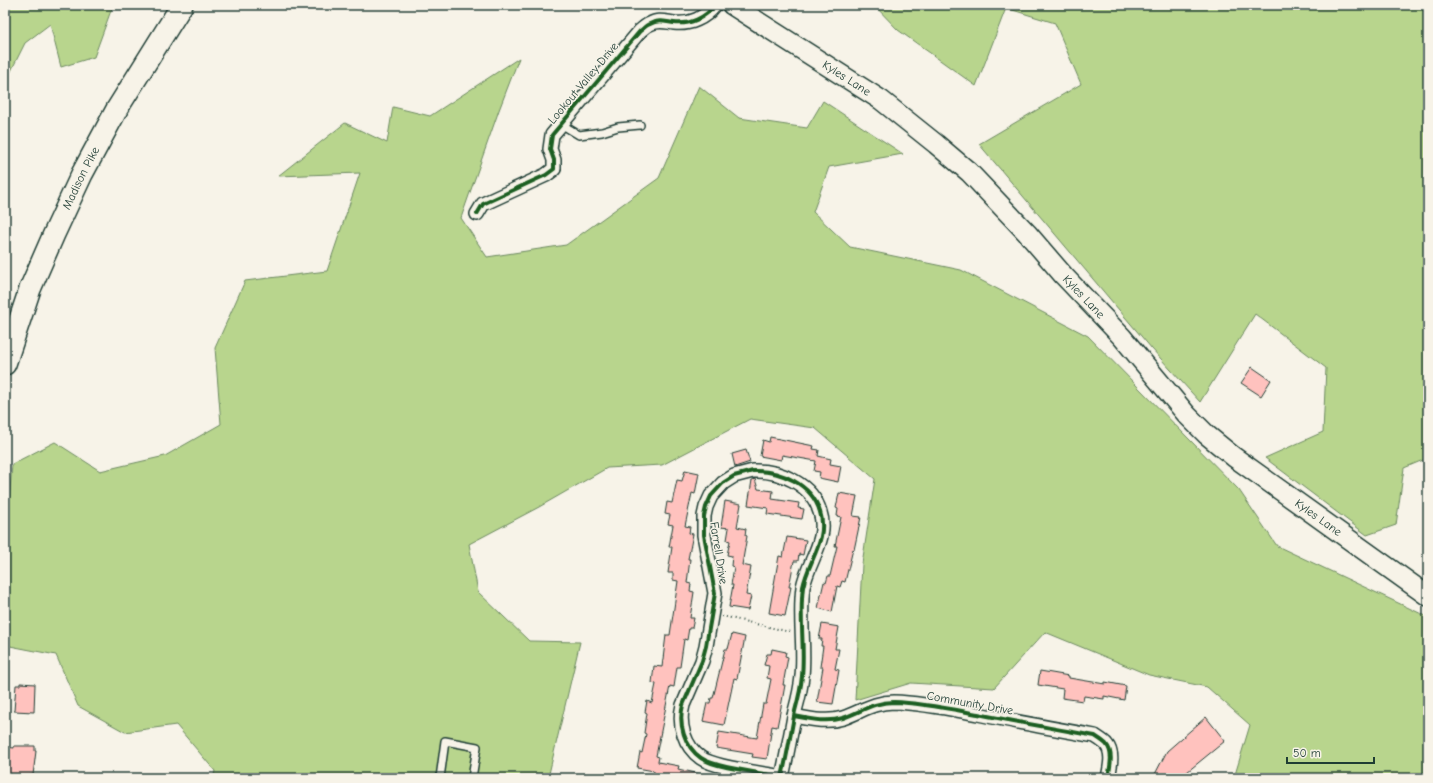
<svg xmlns="http://www.w3.org/2000/svg" width="1433" height="783" font-family="'Comic Neue',sans-serif">
<style>
.green{fill:#b8d58d;stroke:#6c8960}
.building{fill:#ffc2be;stroke:#1f3d34}
.lines{fill:none;stroke-linecap:round;stroke-linejoin:round}
.lane-casing{stroke:#1f3d34;stroke-width:10}
.street-casing{stroke:#1f3d34;stroke-width:16}
.secondary-casing{stroke:#1f3d34;stroke-width:22}
.primary-casing{stroke:#1f3d34;stroke-width:24}
.path{stroke:#1f3d34;stroke-width:2;stroke-dasharray:1 3;stroke-linecap:butt}
.lane{stroke:#f7f3e8;stroke-width:7}
.street{stroke:#f7f3e8;stroke-width:13}
.secondary{stroke:#f7f3e8;stroke-width:19}
.primary{stroke:#f7f3e8;stroke-width:21}
.cycleway-casing{stroke:#f7f3e8;stroke-width:6}
.cycleway{stroke:#1b5e20;stroke-width:4}
.labels{text-anchor:middle;stroke-width:3;stroke-linejoin:round;paint-order:stroke}
.street-label{font-size:12px;fill:#1f3d34;stroke:#f7f3e8}
</style>
<rect width="100%" height="100%" fill="#f7f3e8"/>
<filter id="ink" filterUnits="userSpaceOnUse"><feTurbulence type="fractalNoise" baseFrequency=".025" numOctaves="2"/><feDisplacementMap in="SourceGraphic" scale="8" xChannelSelector="R" yChannelSelector="G"/><feConvolveMatrix kernelMatrix="1 2 1 2 8 2 1 2 1" color-interpolation-filters="sRGB"/></filter>
<g filter="url(#ink)">
<g class="green">
<path d="M5,5H113L94,57L61,67L50,24L25,43L5,83Z"/>
<path d="M874,5H1428V458L1404,468L1396,525L1367,535L1265,458L1323,432L1326,368L1255,314L1200,402L1152,349L979,144L1081,84L1055,23L1006,8L976,86L898,30Z"/>
<path d="M519,58L499,110L461,218L487,257L566,245L659,178L699,86L739,118L807,128L823,101L903,154L829,167L813,212L850,247L961,270L1088,336L1239,490L1277,546L1428,617V778H1234L1250,725L1207,687L1149,675L1045,632L994,688L911,683L855,700L862,564L875,479L815,428L750,419L662,465L607,468L539,507L469,544L478,592L529,641L580,642L548,778H213L215,771L176,725L125,732L78,706L56,655L5,645V555L12,464L55,442L100,471L165,456L221,424L215,348L245,281L327,271L360,173L278,176L345,123L387,143L393,107L430,116Z"/>
</g>
<g class="building">
<path d="M1252,367L1271,380L1261,396L1241,383Z"/>
<path d="M770,437L814,446L813,449L819,450L818,456L831,459L830,464L841,466L838,482L819,478L820,472L814,471L816,461L782,455L781,460L760,456L763,440L769,442Z"/>
<path d="M746,450L750,462L735,467L732,454Z"/>
<path d="M685,470L699,473L695,494L692,493L685,526L690,527L689,533L693,534L688,559H690L687,583L691,584L690,591L694,592L690,618H694L692,628H689L687,640L684,639L680,667H677L674,687L670,686L656,756L659,757L658,762L679,766L678,769L700,774L699,778H653L654,771L637,768L640,752L642,753L646,734L644,733L647,713L645,712L647,701L652,703L656,684L652,683L654,666L662,667L666,635H670L678,581L673,580V573H668L672,547H669L673,525L668,524L670,515L665,514L667,502L672,503L677,480L682,481Z"/>
<path d="M755,479L758,489L773,491L772,499L799,503L798,508L804,509L802,519L767,514L768,508L748,505L752,480Z"/>
<path d="M839,493L857,496L853,516L861,517L854,550L853,549L845,582L842,581L840,587L837,586L832,612L818,608L824,582L826,583L828,576H830L837,546H835L841,517L837,516L838,509L836,508Z"/>
<path d="M725,501L741,504L737,527L746,529L745,535L747,536L742,565L751,567L746,595L751,596L748,610L729,607L733,585H731L734,567L731,566L732,556L727,555L730,541L727,540L729,528L721,527Z"/>
<path d="M787,537L806,540L803,555L799,554L798,561H794L789,587H791L785,616L769,613L779,556L783,557Z"/>
<path d="M822,624L839,627L835,649H839L835,669L839,670L833,704L817,702L823,667H820L823,646H821L822,639H819Z"/>
<path d="M732,634L745,637L737,679L734,678L724,725L703,721L707,703H710L711,698H713L725,649H728Z"/>
<path d="M772,649L786,652L785,656L788,657L783,685H785L781,707L777,727L772,726L767,759L752,757L753,754L716,748L719,732L757,738L763,704H766L771,679L767,678L769,666L764,665L767,654H771Z"/>
<path d="M1040,671L1069,676V678L1105,684V682L1126,686L1124,700L1104,696V699L1084,696L1083,701L1062,698L1063,689L1038,685Z"/>
<path d="M20,683L35,684L34,712L14,711L16,685H20Z"/>
<path d="M1206,717L1225,741L1187,772L1184,778H1153L1167,751Z"/>
<path d="M14,746H35V751H36L33,775H30V778H7L8,761H6L7,747L14,748Z"/>
</g>
<g class="lines">
<defs>
<g id="lane">
<path d="M561,124L579,135L602,132L618,127L640,125"/>
<path d="M440,778L445,741L477,747L472,778"/>
</g>
<g id="street">
<path d="M477,214L483,204L546,175L554,169V160L550,149L552,135L640,31C643,29 646,25 650,24C658,19 666,22 674,23C690,25 705,18 715,5"/>
<path d="M753,471C780,470 812,484 820,512C829,539 808,561 803,587C799,617 805,646 802,676C801,688 798,700 795,711C791,733 787,755 782,777C763,773 715,768 701,758C684,746 678,724 683,705L702,661L706,646L715,593L704,535V516L706,507L711,496L723,483L734,476Z"/>
<path d="M794,716C810,719 827,723 843,718C861,712 873,702 894,702C923,703 951,709 978,714C1017,722 1056,729 1095,736C1098,738 1103,741 1106,744C1114,753 1110,767 1108,778"/>
</g>
<g id="secondary">
<path id="s1" d="M732,5L881,100L936,144L969,172L1027,233L1064,276L1122,337L1187,415L1207,435L1234,457L1428,596"/>
</g>
<g id="primary">
<path id="s2" d="M5,364L30,289L54,234L82,174L117,109L182,5"/>
</g>
</defs>
<use href="#lane" class="lane-casing"/>
<use href="#street" class="street-casing"/>
<use href="#secondary" class="secondary-casing"/>
<use href="#primary" class="primary-casing"/>
<path class="path" d="M722,616L790,632"/>
<use href="#lane" class="lane"/>
<use href="#street" class="street"/>
<use href="#secondary" class="secondary"/>
<use href="#primary" class="primary"/>
<defs>
<g id="cycleway">
<path d="M477,214L483,204L546,175L554,169V160L550,149L552,135L640,31C643,29 646,25 650,24C658,19 666,22 674,23C690,25 705,18 715,5"/>
<path d="M753,471C780,470 812,484 820,512C829,539 808,561 803,587C799,617 805,646 802,676C801,688 798,700 795,711C791,733 787,755 782,777C763,773 715,768 701,758C684,746 678,724 683,705L702,661L706,646L715,593L704,535V516L706,507L711,496L723,483L734,476Z"/>
<path d="M794,716C810,719 827,723 843,718C861,712 873,702 894,702C923,703 951,709 978,714C1017,722 1056,729 1095,736C1098,738 1103,741 1106,744C1114,753 1110,767 1108,778"/>
</g>
</defs>
<use href="#cycleway" class="cycleway-casing"/>
<use href="#cycleway" class="cycleway"/>
</g>
</g>
<g class="labels">
<g class="street-label">
<text dy="4" stroke="none"><textPath href="#s1" startOffset="136">Kyles Lane</textPath></text>
<text transform="translate(583 83) rotate(-50)" y="4">Lookout Valley Drive</text>
<text dy="4" stroke="none"><textPath href="#s2" startOffset="201">Madison Pike</textPath></text>
<text dy="4" stroke="none"><textPath href="#s1" startOffset="460">Kyles Lane</textPath></text>
<text dy="4" stroke="none"><textPath href="#s1" startOffset="784">Kyles Lane</textPath></text>
<text transform="translate(719 553) rotate(81)" y="4">Farrell Drive</text>
<text transform="translate(970 703) rotate(10)" y="4">Community Drive</text>
</g>
</g>
<rect width="1433" height="783" fill="none" stroke="#f7f3e8" stroke-width="20"/>
<rect x="10" y="10" width="1413" height="763" fill="none" stroke="#1f3d34" stroke-width="1.5" filter="url(#ink)"/>
<path d="M1287 757v6h87v-6" fill="none" stroke="#1f3d34" stroke-width="2"/>
<text x="1293" y="757" font-size="12" fill="#1f3d34" stroke="#f7f3e8" stroke-width="3" paint-order="stroke">50 m</text>
</svg>
